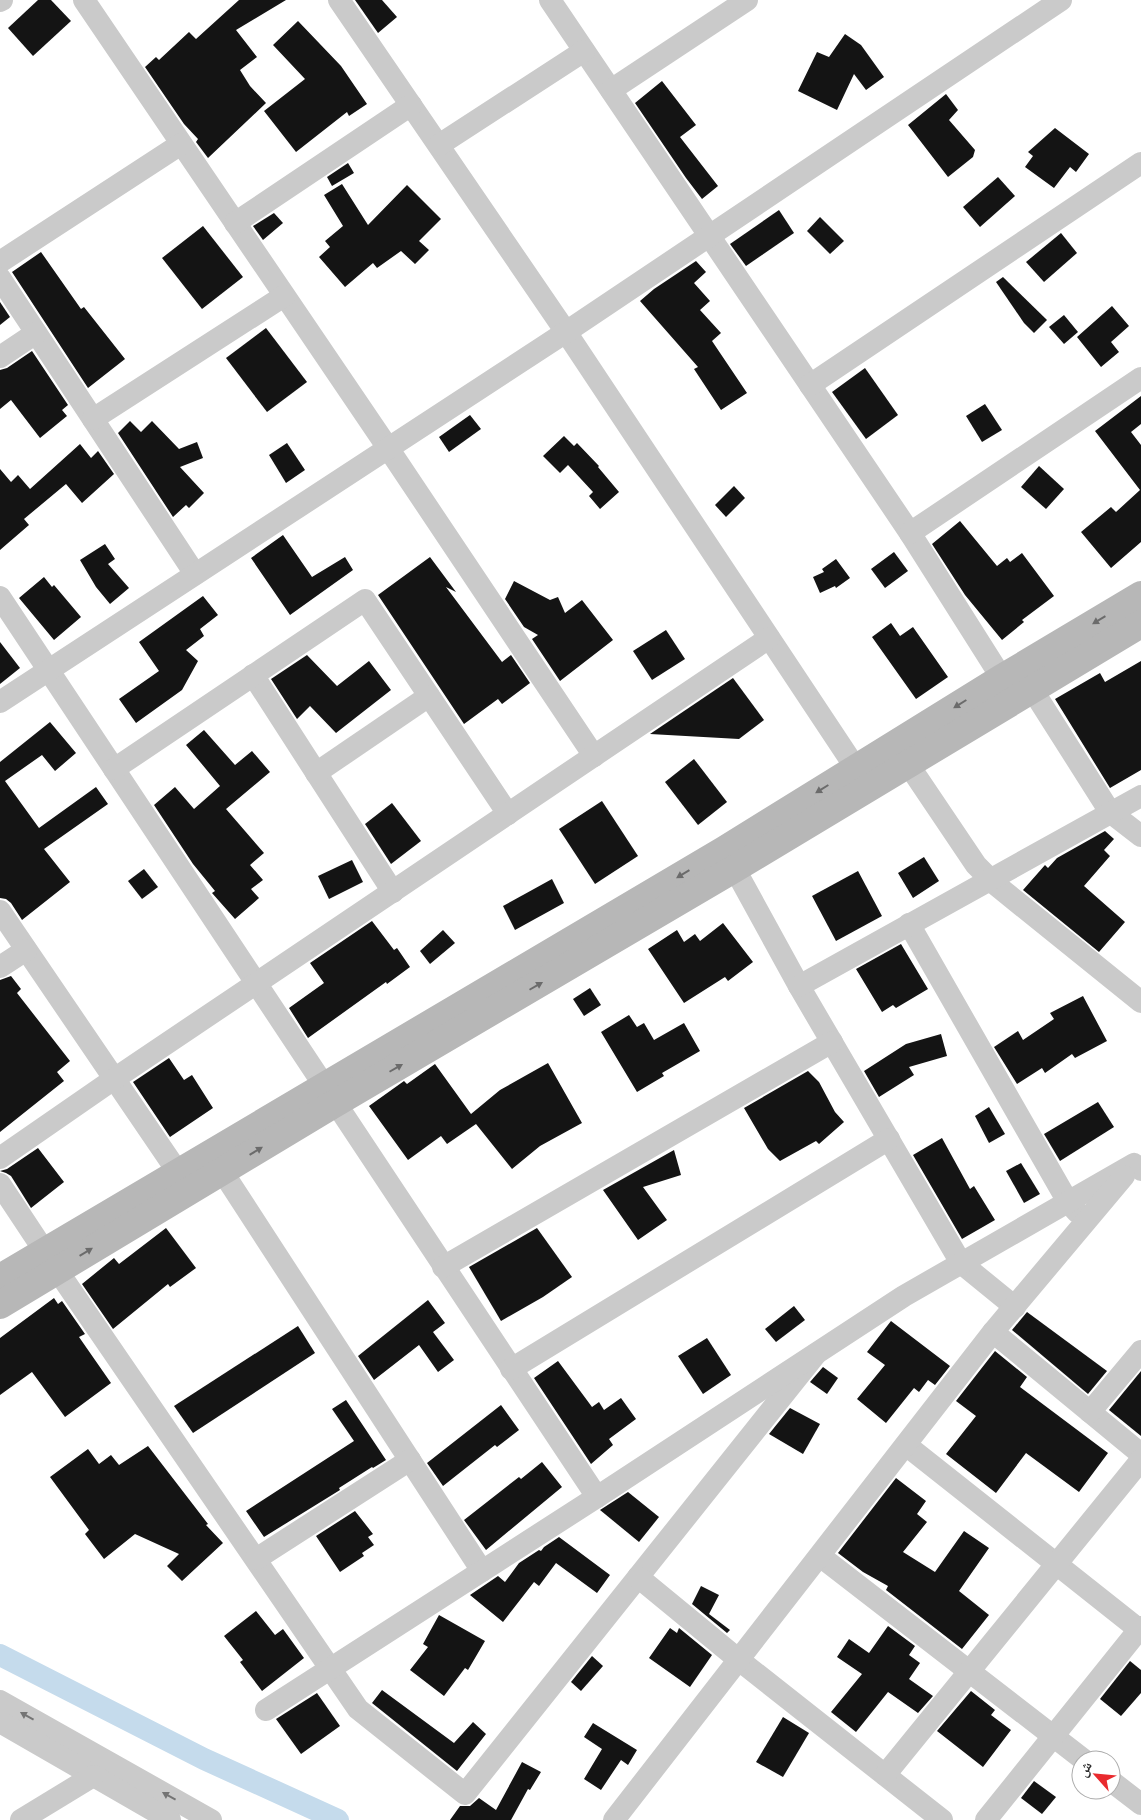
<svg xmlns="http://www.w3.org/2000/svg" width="1141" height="1820" font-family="'Alegreya Sans','Noto Naskh Arabic',sans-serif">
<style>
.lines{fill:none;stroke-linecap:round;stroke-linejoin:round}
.canal{stroke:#c5dbec;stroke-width:22}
.building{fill:#141414}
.minor{stroke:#cacaca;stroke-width:22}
.secondary{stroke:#b7b7b7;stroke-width:28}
.oneway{fill:#6b6b6b}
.oneway2{fill:#747474}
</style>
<rect width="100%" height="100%" fill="#fff"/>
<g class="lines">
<path class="canal" d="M0,1655L204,1759L338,1820"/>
</g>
<g class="building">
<path d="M38,0H51L71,21L33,56L8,28Z"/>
<path d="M239,0H286L236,30L257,57L240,70L250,86L266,103L208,158L196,142L198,139L184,124L145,67L156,57L159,60L189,32L196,39Z"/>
<path d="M355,0H382L397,17L378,33Z"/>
<path d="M298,21L341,66L367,104L349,116L347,112L296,152L264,111L305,79L273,45Z"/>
<path d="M845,34L861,45L884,77L866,90L854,74L837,110L798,91L817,52L829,57Z"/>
<path d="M662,81L696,125L680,137L718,186L702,199L686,178L635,103Z"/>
<path d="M946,94L958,110L949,120L975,150L973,157L948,177L908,125Z"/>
<path d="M1055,128L1089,154L1076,172L1070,167L1054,188L1025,167L1033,156L1028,152Z"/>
<path d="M348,163L354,173L332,186L327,177Z"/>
<path d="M998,177L1015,196L980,227L963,207Z"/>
<path d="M342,184L368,225L407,185L441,219L419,241L429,250L415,264L401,251L377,268L373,263L345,287L319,257L330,247L325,241L343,226L324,195Z"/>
<path d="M779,210L794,233L746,266L730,244Z"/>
<path d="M274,213L283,223L263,240L253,226Z"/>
<path d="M820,217L844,241L830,254L807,231Z"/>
<path d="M203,226L243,277L202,309L162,258Z"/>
<path d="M1061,233L1077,253L1044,282L1026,262Z"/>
<path d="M41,252L81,309L84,307L125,359L88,388L12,272Z"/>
<path d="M696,261L706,272L694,283L710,301L700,310L721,333L712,341L747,393L721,410L694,369L698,367L640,301L654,289Z"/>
<path d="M1003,277L1047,320L1034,333L1024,323L996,282Z"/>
<path d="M0,302L10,317L0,325Z"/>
<path d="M1112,306L1129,326L1111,342L1119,352L1101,367L1077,337Z"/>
<path d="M1064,315L1078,332L1064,344L1049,327Z"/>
<path d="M266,328L307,382L267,412L226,358Z"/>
<path d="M32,351L68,405L62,410L67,416L40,438L11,400L0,409V370L7,368Z"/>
<path d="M865,368L898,415L866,439L832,392Z"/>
<path d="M1141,396V424L1131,432L1141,445V542L1111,568L1081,532L1111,507L1116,512L1140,490L1095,431Z"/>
<path d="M985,404L1002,430L982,442L966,416Z"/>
<path d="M470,415L481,429L449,452L439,437Z"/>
<path d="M130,421L141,432L152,421L179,449L197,442L203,458L180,467L204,493L189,508L186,505L173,517L118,433Z"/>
<path d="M564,436L574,446L577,443L599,466L598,467L619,492L600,509L589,496L593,492L568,465L560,473L543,456Z"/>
<path d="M287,443L305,470L286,483L269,455Z"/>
<path d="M80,444L91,458L98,451L114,474L82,503L66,484L24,519L29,525L0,550V469L11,482L18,475L30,489Z"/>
<path d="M1039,466L1064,489L1046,509L1021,487Z"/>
<path d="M734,486L745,498L726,517L715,505Z"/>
<path d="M960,521L997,566L1007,558L1010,562L1022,553L1054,596L1022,620L1024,622L1002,640L965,595L932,544Z"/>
<path d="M283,535L312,577L345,557L353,570L290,615L251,558Z"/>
<path d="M105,544L115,559L108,564L129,588L110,604L96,587L80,560Z"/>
<path d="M894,552L908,571L885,588L871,569Z"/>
<path d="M430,557L456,592L446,587L502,662L511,655L530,683L502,704L498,699L464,724L378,595Z"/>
<path d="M836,559L850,578L836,588L835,586L820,593L813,577L824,572L822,569Z"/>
<path d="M44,577L52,587L54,585L81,617L54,640L19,598Z"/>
<path d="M514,581L550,600L558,597L565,613L582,600L613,640L560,681L532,639L538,635L524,627L505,599Z"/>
<path d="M203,596L218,615L200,629L204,636L186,650L198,661L182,690L136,723L119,699L159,671L139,642Z"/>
<path d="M891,623L900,636L913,627L948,677L916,699L872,637Z"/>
<path d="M666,630L685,659L652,680L633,651Z"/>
<path d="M0,642L20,668L0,684Z"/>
<path d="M307,655L337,686L369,661L391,690L336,733L310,706L297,719L271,679Z"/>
<path d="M1141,661V770L1110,788L1055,699L1100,673L1105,682Z"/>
<path d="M733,678L764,720L739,739L650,734Z"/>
<path d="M50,722L76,753L55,771L42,755L5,781L39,828L96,787L108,804L44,849L70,882L22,920L11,903L6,899L0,898V762Z"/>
<path d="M204,730L235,765L252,751L270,772L226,809L264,853L250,865L263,880L251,889L259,898L235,919L212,893L215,891L193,864L154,805L175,787L194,809L220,786L186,745Z"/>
<path d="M694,759L727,802L698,825L665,782Z"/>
<path d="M602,801L638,856L595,884L559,829Z"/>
<path d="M392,803L421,841L391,864L365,824Z"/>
<path d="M1105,831L1114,839L1104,850L1110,856L1084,886L1125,922L1099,952L1023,890L1045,865L1048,868L1057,858Z"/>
<path d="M924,857L939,881L913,898L898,873Z"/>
<path d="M352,860L363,882L329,899L318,876Z"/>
<path d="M144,869L158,887L142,899L128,881Z"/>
<path d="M858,871L882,916L836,941L812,896Z"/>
<path d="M552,879L564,903L515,930L503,906Z"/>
<path d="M372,921L394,950L397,948L410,967L387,984L386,982L308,1038L289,1008L324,983L310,963Z"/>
<path d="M723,923L753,962L728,981L725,977L684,1003L648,949L677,930L684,942L695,934L700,941Z"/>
<path d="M443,930L455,943L430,964L420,951Z"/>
<path d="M901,944L928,989L896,1008L893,1005L882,1012L856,969Z"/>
<path d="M11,976L21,989L17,993L70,1061L57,1072L64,1081L0,1132V980Z"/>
<path d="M590,988L601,1005L584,1016L573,999Z"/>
<path d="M1083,996L1107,1041L1075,1058L1072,1054L1045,1073L1042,1068L1017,1084L994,1047L1018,1031L1023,1040L1054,1019L1050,1013Z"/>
<path d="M629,1015L637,1027L644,1023L654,1040L684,1023L700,1051L662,1073L664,1076L637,1092L601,1032Z"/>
<path d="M941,1034L947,1056L909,1067L914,1075L879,1097L864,1071L906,1044Z"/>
<path d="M169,1058L184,1080L192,1075L213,1108L170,1137L133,1082Z"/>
<path d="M548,1063L582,1123L540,1146L512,1169L476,1124L447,1144L441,1136L408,1160L369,1106L404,1081L407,1084L435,1064L471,1114L500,1090Z"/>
<path d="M808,1071L819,1082L835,1112L844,1122L819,1144L816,1141L780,1161L768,1149L744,1108Z"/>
<path d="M1098,1102L1114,1127L1060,1161L1044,1134Z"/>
<path d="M989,1107L1005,1134L989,1143L975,1116Z"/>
<path d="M942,1138L970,1189L974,1186L995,1220L962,1239L913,1155Z"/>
<path d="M38,1148L64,1182L31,1208L11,1176L6,1173L0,1171L7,1169Z"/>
<path d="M674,1150L681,1175L643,1187L667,1220L638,1240L603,1190Z"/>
<path d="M1021,1163L1040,1194L1024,1203L1006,1171Z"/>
<path d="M166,1228L196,1268L170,1287L168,1284L113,1329L82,1284L114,1258L119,1264Z"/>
<path d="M537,1228L572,1277L543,1297L501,1321L469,1267Z"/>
<path d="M54,1298L58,1304L62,1301L85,1334L79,1337L111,1383L65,1417L32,1372L0,1395V1338Z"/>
<path d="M428,1300L445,1323L433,1332L454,1360L438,1372L419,1345L374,1380L358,1356Z"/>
<path d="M794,1306L805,1320L776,1342L765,1329Z"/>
<path d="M1027,1312L1107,1371L1088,1394L1012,1330Z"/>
<path d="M891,1321L950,1366L935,1385L928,1380L919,1392L914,1388L886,1423L857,1399L885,1365L867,1352Z"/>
<path d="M298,1326L315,1353L193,1433L174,1406Z"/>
<path d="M707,1338L731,1375L703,1394L678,1356Z"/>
<path d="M995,1351L1027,1377L1020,1387L1108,1453L1079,1492L1026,1453L996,1493L946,1454L976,1416L956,1401Z"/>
<path d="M558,1361L592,1407L599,1402L604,1410L621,1398L636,1419L609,1439L613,1445L591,1464L534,1378Z"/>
<path d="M823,1367L838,1378L827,1394L810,1382Z"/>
<path d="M1141,1371V1436L1109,1410Z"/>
<path d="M346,1400L386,1460L373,1468L372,1467L339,1488L340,1490L264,1537L246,1511L354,1441L332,1409Z"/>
<path d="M501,1405L519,1430L497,1447L495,1445L443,1486L427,1463Z"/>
<path d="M790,1408L820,1424L803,1454L769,1434Z"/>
<path d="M148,1446L208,1524L206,1525L223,1543L182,1581L167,1566L179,1554L135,1534L104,1559L85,1534L89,1530L50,1477L88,1449L99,1464L111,1455L119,1465Z"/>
<path d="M542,1462L562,1487L486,1550L464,1520L519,1477L521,1479Z"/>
<path d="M896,1478L926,1501L917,1514L927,1522L903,1552L935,1572L964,1531L989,1548L959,1591L989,1615L962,1649L886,1590L888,1586L863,1572L838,1553Z"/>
<path d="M628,1492L659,1517L639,1542L600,1510Z"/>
<path d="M355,1511L373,1534L368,1537L374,1545L362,1553L364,1556L340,1572L316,1536Z"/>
<path d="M559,1537L610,1575L597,1593L556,1563L539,1586L534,1582L503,1622L470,1595L498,1576L505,1582L519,1563L539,1550L541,1551L544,1547Z"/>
<path d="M701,1586L719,1595L709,1614L730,1630L727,1633L692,1604Z"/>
<path d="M256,1611L275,1635L283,1629L304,1658L262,1691L240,1662L243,1660L224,1636Z"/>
<path d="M439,1615L485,1641L468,1670L465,1668L444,1696L410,1670L428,1647L423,1644Z"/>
<path d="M888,1626L915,1646L909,1655L920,1663L909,1679L933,1696L918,1713L888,1692L856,1732L831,1712L862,1674L837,1657L849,1639L869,1653Z"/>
<path d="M670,1628L677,1633L679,1628L712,1655L690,1687L649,1658Z"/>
<path d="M592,1656L603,1666L581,1691L571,1682Z"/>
<path d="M1130,1661L1141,1670V1693L1121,1716L1100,1699Z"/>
<path d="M382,1690L454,1743L473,1722L486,1734L457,1771L372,1703Z"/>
<path d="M971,1691L995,1710L991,1715L1011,1730L983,1767L937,1731Z"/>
<path d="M317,1693L340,1726L301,1754L276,1719Z"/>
<path d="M783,1717L809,1733L783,1777L756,1762Z"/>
<path d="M593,1723L637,1750L628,1765L621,1760L601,1790L584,1779L602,1749L584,1737Z"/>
<path d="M522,1762L541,1772L530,1790L528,1789L511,1820H450L460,1806H470L479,1798L496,1810Z"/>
<path d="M1034,1781L1056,1797L1042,1814L1021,1798Z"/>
</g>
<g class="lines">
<g class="minor">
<path d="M84,0L388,448L594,756"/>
<path d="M339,0L566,332L865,782"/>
<path d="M550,0L910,533L1010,691"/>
<path d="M0,1L2,0"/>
<path d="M611,90L747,0"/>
<path d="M439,145L584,51"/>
<path d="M235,223L411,105"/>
<path d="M0,262L181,144"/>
<path d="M0,278L195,574"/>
<path d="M0,357L36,333"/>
<path d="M810,385L1141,163"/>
<path d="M93,419L284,296"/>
<path d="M910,533L1141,378"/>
<path d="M0,597L597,1497"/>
<path d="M253,675L393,892"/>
<path d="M1023,675L1110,812L1141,836"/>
<path d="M0,702L566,332L1061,0"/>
<path d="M908,764L976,865L996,885L1141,1002"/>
<path d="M114,769L365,600L508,814"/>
<path d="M316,773L429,696"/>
<path d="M726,853L799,986L961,1263L1015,1307"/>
<path d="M0,911L188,1187"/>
<path d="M909,924L1068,1202L1077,1212"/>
<path d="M0,967L26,950"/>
<path d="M799,986L1141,796"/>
<path d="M0,1158L114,1079L769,638"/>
<path d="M222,1171L482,1571"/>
<path d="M0,1184L57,1270L358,1709L465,1794L816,1354"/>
<path d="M443,1267L832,1042"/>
<path d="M993,1332L1141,1454"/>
<path d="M511,1369L889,1139"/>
<path d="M1090,1412L1141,1351"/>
<path d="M906,1445L1141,1631"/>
<path d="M820,1556L1084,1760"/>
<path d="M256,1559L410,1460"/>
<path d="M638,1577L739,1660L942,1820"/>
<path d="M0,1701L211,1820"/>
<path d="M266,1710L597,1497L904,1296L1134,1164L1141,1170"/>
<path d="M0,1722L170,1820"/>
<path d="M885,1775L1141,1460"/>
<path d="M1111,1781L1141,1804"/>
<path d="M21,1820L93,1776"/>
<path d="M614,1820L993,1332L1124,1176"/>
<path d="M986,1820L1141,1627"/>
</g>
<g class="secondary">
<path d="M0,1278L724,850L1002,678L1141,595"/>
<path d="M0,1305L334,1104L734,869L1141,624"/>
</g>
</g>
<defs><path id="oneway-solid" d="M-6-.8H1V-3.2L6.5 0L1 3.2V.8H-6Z" transform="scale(1.25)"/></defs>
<g class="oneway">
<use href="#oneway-solid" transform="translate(1099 620) rotate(149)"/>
<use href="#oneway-solid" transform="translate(960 704) rotate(148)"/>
<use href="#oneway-solid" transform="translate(822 789) rotate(148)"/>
<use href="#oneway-solid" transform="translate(683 874) rotate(149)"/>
<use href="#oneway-solid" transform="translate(536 986) rotate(-30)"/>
<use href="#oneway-solid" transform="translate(396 1068) rotate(-30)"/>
<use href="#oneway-solid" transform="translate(256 1151) rotate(-31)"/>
<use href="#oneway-solid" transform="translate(86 1252) rotate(-31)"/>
</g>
<g class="oneway2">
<use href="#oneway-solid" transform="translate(27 1716) rotate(-151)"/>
<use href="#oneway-solid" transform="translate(169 1796) rotate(-151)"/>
</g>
<g transform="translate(1096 1775) rotate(297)"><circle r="24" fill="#ffffff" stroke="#ababab"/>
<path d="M0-4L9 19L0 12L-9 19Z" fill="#e92a2e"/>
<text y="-8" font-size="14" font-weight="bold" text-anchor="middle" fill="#2d2d2d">ش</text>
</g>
</svg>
